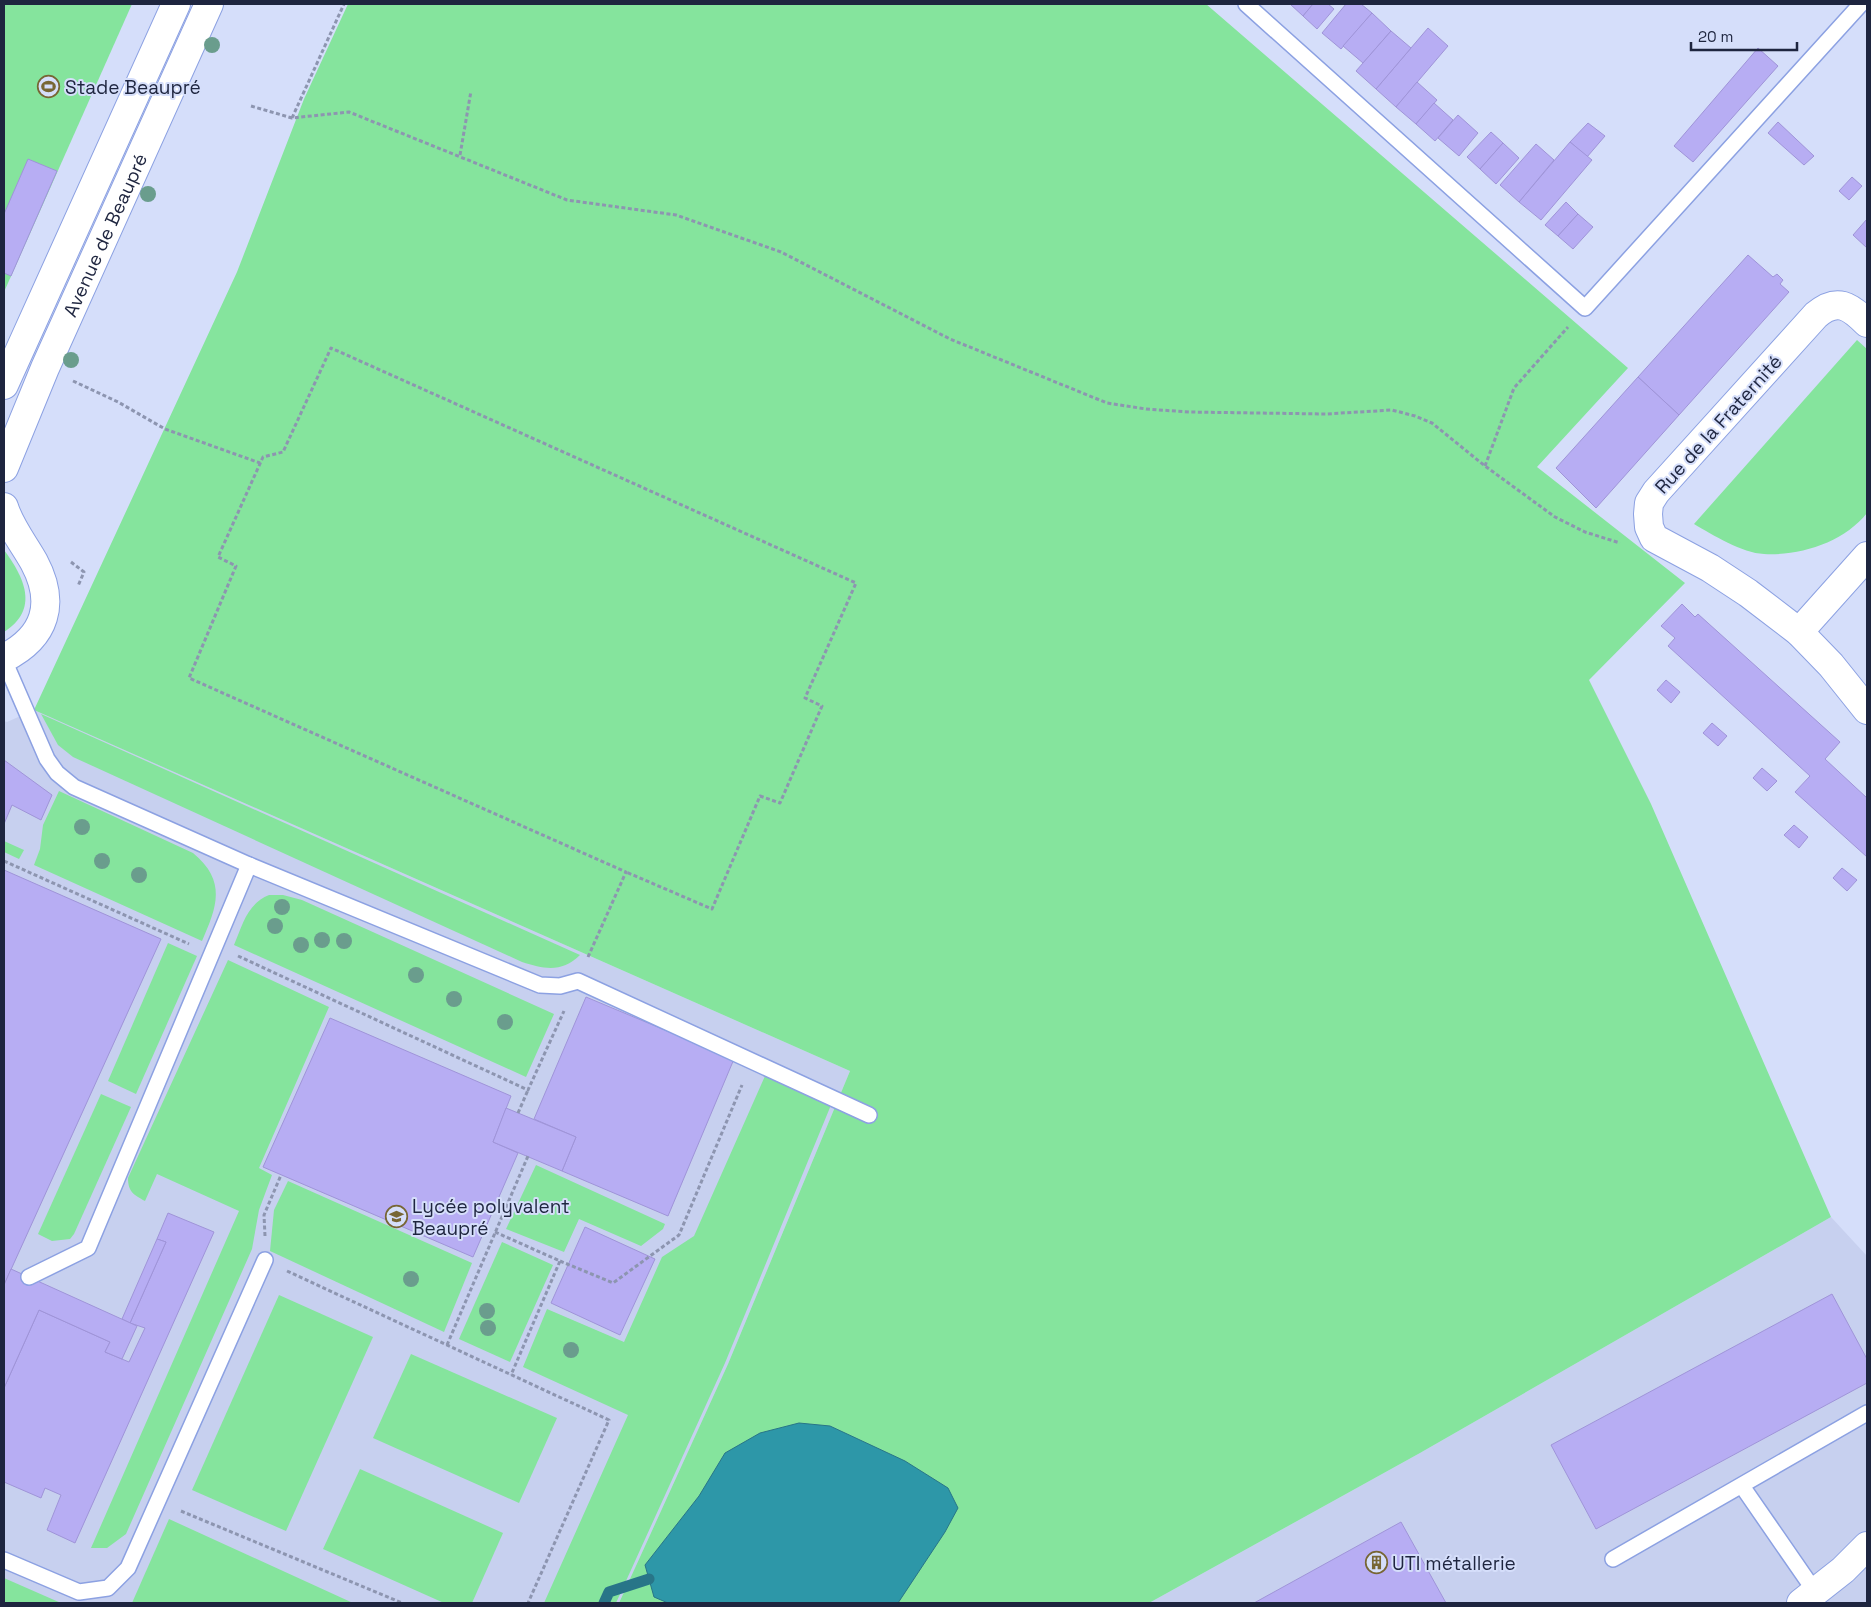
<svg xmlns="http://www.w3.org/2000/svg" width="1871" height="1607" font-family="'Space Grotesk',sans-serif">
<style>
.built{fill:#c7d0ef}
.green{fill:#85e49d}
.water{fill:#2d97a8;stroke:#287588}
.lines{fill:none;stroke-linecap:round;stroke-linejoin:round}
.stream{stroke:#287588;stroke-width:11}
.building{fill:#b7adf3;stroke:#9f94d8}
.service-casing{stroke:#8ca1e2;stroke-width:18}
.minor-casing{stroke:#8ca1e2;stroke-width:30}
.path{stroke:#8d95b0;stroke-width:3;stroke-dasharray:4 2.5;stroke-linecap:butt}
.service{stroke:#fff;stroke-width:15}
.minor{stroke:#fff;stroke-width:28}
.tree{fill:#6a9d8d}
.labels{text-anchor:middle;stroke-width:4;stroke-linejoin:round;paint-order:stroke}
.poi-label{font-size:19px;fill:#1e253f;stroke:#d5defa;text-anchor:start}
.street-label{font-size:19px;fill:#1e253f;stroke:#d5defa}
</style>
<rect width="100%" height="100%" fill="#d5defa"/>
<g class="built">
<path d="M34,710L850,1071L728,1364L619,1603H4V721L7,722Z"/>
<path d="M1831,1217L1867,1256V1603H1149L1420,1453Z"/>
</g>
<g class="green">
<path d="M4,4H132L4,292Z"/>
<path d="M348,4H1206L1628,368L1537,467L1685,583L1589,680L1651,804L1831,1217L1420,1453L1149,1603H619L728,1364L850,1071L34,710L237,272L304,99Z"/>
<path d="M1857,340L1867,349V513C1844,542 1801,556 1764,554C1742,553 1713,535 1694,524Z"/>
<path d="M4,550C24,577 40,609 4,632Z"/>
<path d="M41,714L580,955C562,973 544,969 522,962L73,757L58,745Z"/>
<path d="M59,791L193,853C227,881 217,907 202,941L34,865L40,849L43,825Z"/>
<path d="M4,841L24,850L19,859L4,852Z"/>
<path d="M269,895H283L302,900L554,1014L526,1077L234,945C243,924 247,904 269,895Z"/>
<path d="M168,943L197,956L136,1094L108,1081Z"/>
<path d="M228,960L329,1007L259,1168L272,1175L259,1210L252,1249L126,1534L107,1548H91L239,1211L157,1174L145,1201C134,1195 128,1192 128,1178Z"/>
<path d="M765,1076L831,1105L725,1363L616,1603H544L628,1415L523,1367L547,1309L624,1342L662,1257L694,1236Z"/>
<path d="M101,1094L131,1107L74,1234L70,1239L52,1241L38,1234Z"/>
<path d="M536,1165L665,1224L663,1229L641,1246L579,1219L564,1252L506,1229Z"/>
<path d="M288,1181L472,1263L444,1332L270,1251L274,1210Z"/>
<path d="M502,1242L553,1265L510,1362L459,1339Z"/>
<path d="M279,1295L373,1337L286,1531L192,1490Z"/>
<path d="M411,1354L557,1418L519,1503L373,1438Z"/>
<path d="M360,1469L503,1533L472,1603H444L323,1549Z"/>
<path d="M169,1519L353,1603H132Z"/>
<path d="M4,1578L61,1603H4Z"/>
</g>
<path class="water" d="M799,1423L830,1426L905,1461L948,1488L958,1508L945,1532L898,1603H668L654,1597L645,1565L699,1496L725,1453L760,1433Z"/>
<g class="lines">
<path class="stream" d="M604,1603L609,1592L649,1579"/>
</g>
<g class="building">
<path d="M1290,4H1313L1303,16Z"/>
<path d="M1313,4H1328L1334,9L1317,29L1303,16Z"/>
<path d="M1346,4H1361L1372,13L1341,49L1322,33Z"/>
<path d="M1372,13L1391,31L1363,63L1343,46Z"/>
<path d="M1428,28L1448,46L1396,107L1376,89Z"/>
<path d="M1391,31L1411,48L1376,89L1356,71Z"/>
<path d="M1758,48L1778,66L1693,162L1674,146Z"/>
<path d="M1417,82L1437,100L1416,124L1396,107Z"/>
<path d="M1434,103L1453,120L1435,141L1416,124Z"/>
<path d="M1458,115L1478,133L1459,156L1438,138Z"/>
<path d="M1778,122L1814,156L1804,165L1768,133Z"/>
<path d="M1588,123L1605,136L1587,157L1570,142Z"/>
<path d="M1491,132L1503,143L1480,169L1467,157Z"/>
<path d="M1570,142L1592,160L1541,220L1519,202Z"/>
<path d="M1503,143L1519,158L1496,184L1480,169Z"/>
<path d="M1536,144L1554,160L1519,202L1500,185Z"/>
<path d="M28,159L57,171L11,276L4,273V214Z"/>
<path d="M1852,177L1862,186L1849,200L1839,191Z"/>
<path d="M1566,202L1578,214L1558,236L1545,225Z"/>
<path d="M1578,214L1593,227L1573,249L1558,236Z"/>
<path d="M1867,219V248L1853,235Z"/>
<path d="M1748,255L1773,277L1777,274L1783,280L1780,284L1789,292L1679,415L1638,377Z"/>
<path d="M1638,377L1679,415L1596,508L1556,468Z"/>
<path d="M1682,604L1695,617L1698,614L1840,742L1825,759L1867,798V857L1795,792L1810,776L1668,646L1675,638L1661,626Z"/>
<path d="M1666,680L1680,692L1671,703L1657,690Z"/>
<path d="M1712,723L1727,736L1718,746L1703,733Z"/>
<path d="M4,760L52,795L41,820L12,805L4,824Z"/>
<path d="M1762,768L1777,781L1767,791L1753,778Z"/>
<path d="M1794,825L1808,837L1799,848L1784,835Z"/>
<path d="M1842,868L1857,880L1847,891L1833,878Z"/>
<path d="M4,870L161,939L4,1285Z"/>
<path d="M586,997L734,1059L668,1216L562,1171L576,1137L534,1119Z"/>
<path d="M330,1018L511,1096L493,1142L518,1153L473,1257L263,1167Z"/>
<path d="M506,1108L576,1137L562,1171L493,1142Z"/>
<path d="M168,1213L214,1232L75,1543L47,1530L61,1495L45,1488L41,1498L4,1482V1388L39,1310L110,1342L105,1352L129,1362L145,1328L130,1323L166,1242L157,1239Z"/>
<path d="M585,1227L655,1259L620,1335L551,1303Z"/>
<path d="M157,1239L166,1242L130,1323L122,1319Z"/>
<path d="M11,1269L137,1326L122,1359L105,1352L110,1342L39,1310L4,1388V1285Z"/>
<path d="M1832,1294L1867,1359V1383L1596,1529L1551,1445Z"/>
<path d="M1401,1522L1446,1603H1254Z"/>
</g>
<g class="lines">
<defs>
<g id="service">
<path d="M1246,4L1585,308L1861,4"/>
<path d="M4,660L47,759L57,773L74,787L249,865L540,985L560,986L578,981L869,1115"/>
<path d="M29,1277L88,1248L249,865"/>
<path d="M1742,1486L1816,1593"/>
<path d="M1613,1559L1867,1413"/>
<path d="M4,1560L79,1592L108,1588L128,1568L265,1260"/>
</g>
<g id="minor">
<path d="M1867,323C1850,306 1837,297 1816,315L1656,492L1649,503L1648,514L1649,527L1654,538L1710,568L1748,593L1799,632L1831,665L1867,710"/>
<path d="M4,385L176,4"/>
<path id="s1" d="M4,468L45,368L209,4"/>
<path d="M4,507C10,527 24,544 34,562C56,603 46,637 4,658"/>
<path d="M1799,632L1867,556"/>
<path d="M1801,1603L1843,1570L1867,1546"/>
</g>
</defs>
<use href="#service" class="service-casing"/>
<use href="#minor" class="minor-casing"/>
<g class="path">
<path d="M251,106L292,118L349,112L567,200L676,215L781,252L950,339L1107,403L1146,409L1189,412L1326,414L1392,410L1415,416L1432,423L1485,466L1555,517L1585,532L1620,543"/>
<path d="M292,118L344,4"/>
<path d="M460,155L471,91"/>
<path d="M73,381L118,402L165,429L260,463"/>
<path d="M1485,466L1514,388L1568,327"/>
<path d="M71,562L84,572L78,586"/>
<path d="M4,861L189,944"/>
<path d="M238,956L528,1090L564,1011"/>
<path d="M588,957L626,872L189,678L236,566L218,557L263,457L283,452L331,348L856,583L805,698L822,706L780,803L760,796L712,909L626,872"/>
<path d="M518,1113L528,1090"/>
<path d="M495,1232L560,1261L511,1375"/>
<path d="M265,1236L264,1215L281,1175"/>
<path d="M560,1261L613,1283L679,1235L742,1085"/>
<path d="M287,1271L609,1420L528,1603"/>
<path d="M447,1345L528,1156"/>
<path d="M181,1511L402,1603"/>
</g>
<use href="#service" class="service"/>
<use href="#minor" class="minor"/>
</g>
<g class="tree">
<circle cx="212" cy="45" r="8"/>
<circle cx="148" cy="194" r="8"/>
<circle cx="71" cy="360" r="8"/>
<circle cx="82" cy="827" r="8"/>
<circle cx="102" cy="861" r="8"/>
<circle cx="139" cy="875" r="8"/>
<circle cx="282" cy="907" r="8"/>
<circle cx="275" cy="926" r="8"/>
<circle cx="322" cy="940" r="8"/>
<circle cx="344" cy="941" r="8"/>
<circle cx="301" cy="945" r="8"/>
<circle cx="416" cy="975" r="8"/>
<circle cx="454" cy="999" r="8"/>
<circle cx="505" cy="1022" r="8"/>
<circle cx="411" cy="1279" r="8"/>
<circle cx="487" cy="1311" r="8"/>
<circle cx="488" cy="1328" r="8"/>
<circle cx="571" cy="1350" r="8"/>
</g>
<defs>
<symbol id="stadium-ring" viewBox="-11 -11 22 22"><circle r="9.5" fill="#d5defa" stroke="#776634" stroke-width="1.5"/><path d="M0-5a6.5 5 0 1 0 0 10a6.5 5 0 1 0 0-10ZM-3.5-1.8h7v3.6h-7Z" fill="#776634"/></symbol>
<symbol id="school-ring" viewBox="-11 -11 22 22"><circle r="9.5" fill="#d5defa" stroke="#776634" stroke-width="1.5"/><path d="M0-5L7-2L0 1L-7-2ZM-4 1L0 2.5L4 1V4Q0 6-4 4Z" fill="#776634"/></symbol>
<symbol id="building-ring" viewBox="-11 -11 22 22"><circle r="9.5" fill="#d5defa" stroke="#776634" stroke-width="1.5"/><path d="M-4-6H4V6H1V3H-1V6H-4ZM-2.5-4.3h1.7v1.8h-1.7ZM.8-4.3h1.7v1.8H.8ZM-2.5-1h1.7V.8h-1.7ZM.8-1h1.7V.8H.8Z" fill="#776634"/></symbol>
</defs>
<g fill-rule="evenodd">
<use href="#stadium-ring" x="36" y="74" width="25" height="25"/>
<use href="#school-ring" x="384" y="1204" width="25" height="25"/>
<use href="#building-ring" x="1364" y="1550" width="25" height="25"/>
</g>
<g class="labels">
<g class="poi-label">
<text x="65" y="94">Stade Beaupré</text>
<text x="412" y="1213">Lycée polyvalent<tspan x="412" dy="22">Beaupré</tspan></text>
<text x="1392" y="1570">UTI métallerie</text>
</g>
<g class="street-label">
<text dy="7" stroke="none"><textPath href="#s1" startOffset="254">Avenue de Beaupré</textPath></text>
<text transform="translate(1718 424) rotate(-48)" y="7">Rue de la Fraternité</text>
</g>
</g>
<rect width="1871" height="1607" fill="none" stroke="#1e253f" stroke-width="10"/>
<path d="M1691 42v8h106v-8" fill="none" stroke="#1e253f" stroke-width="2.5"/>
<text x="1698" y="42" font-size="15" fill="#1e253f" stroke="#d5defa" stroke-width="4" paint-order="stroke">20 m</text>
</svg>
